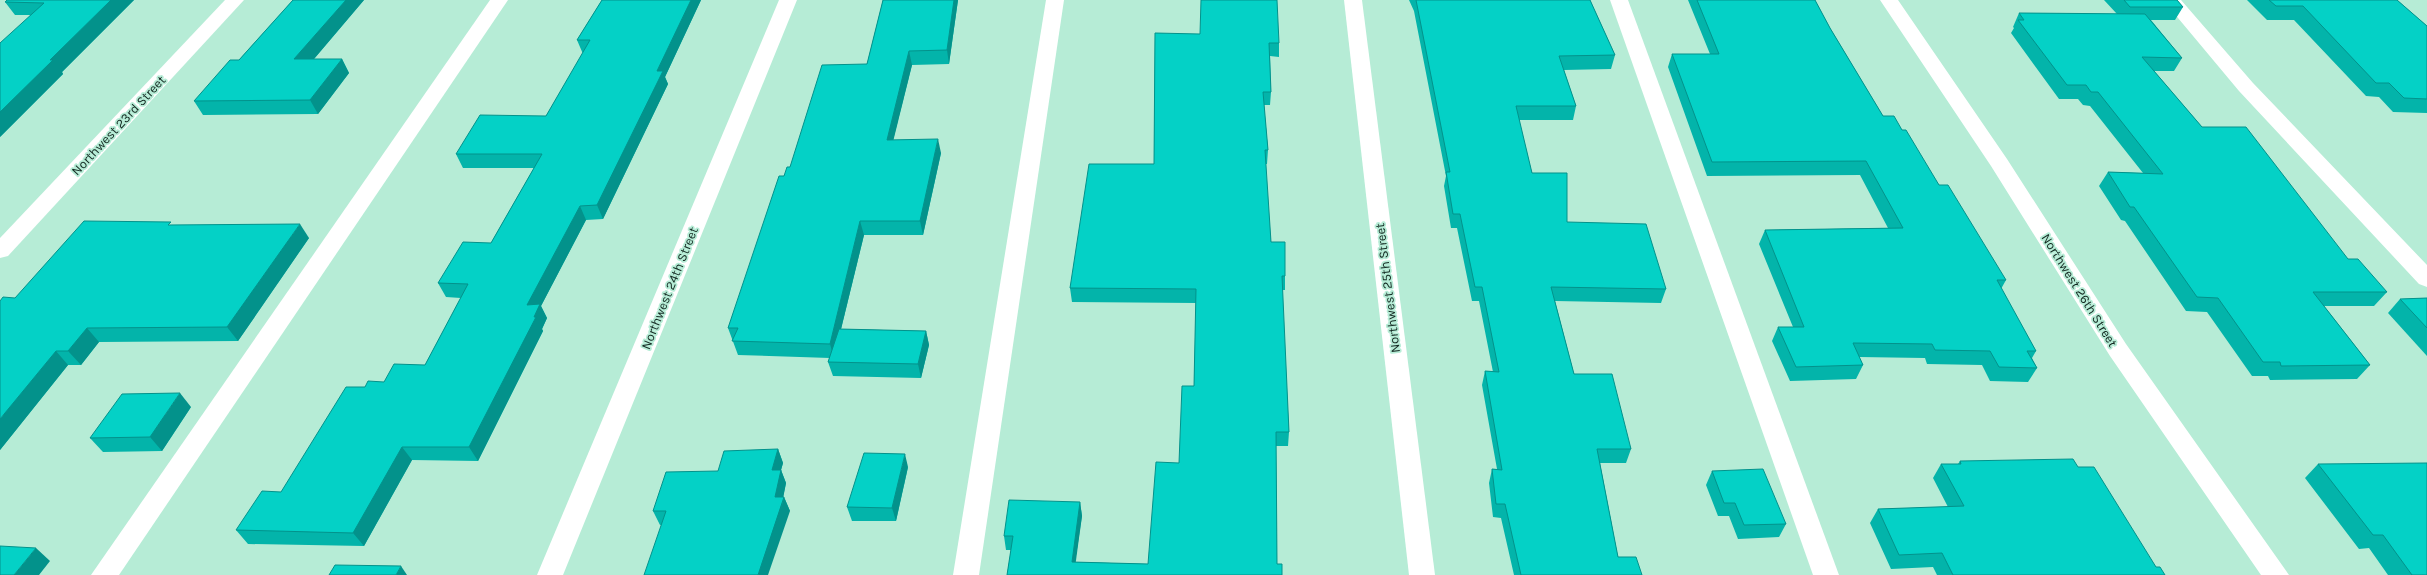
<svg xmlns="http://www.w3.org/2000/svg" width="2427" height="575" font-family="Karla,sans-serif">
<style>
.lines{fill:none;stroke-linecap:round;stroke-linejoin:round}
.minor{fill:#fff;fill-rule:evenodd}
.wall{fill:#03b4aa}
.shaded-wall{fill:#03928b}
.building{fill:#04d1c6;stroke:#03928b}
.labels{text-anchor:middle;stroke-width:3.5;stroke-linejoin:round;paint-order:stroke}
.street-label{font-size:13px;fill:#132921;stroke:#b6ecd6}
</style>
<rect width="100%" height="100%" fill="#b6ecd6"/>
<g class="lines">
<g class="minor">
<path d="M225,0H244L8,256L0,258V238Z"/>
<path d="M490,0H508L119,575H91Z"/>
<path d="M779,0H797L563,575H537Z"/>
<path d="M1046,0H1064L979,575H953Z"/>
<path d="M1344,0H1362L1435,575H1409Z"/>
<path d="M1610,0H1628L1839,575H1813Z"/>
<path d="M1880,0H1898L2007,159L2126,344L2289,575H2261L2110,356L1991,166Z"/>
<path d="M2163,0H2181L2253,83L2427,265V287L2419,284L2239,91Z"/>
</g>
</g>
<g class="wall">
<path d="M134,0L62,72L63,74L0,137L30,15H15L5,2Z"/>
<path d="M293,0H364L314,59H342L349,73L318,114L203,115L194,101L239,60Z"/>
<path d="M602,0H701L665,77L668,84L603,219L586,220L541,306L547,318L542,329L543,331L478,461L412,460L364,546L248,544L236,530L281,492L365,387L384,382L425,365L461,298L446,297L438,283L491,243L534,168H463L456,154L546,116L583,54L577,40Z"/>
<path d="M883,0H958L949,64L912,65L893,140L941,153L923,235H864L841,329L926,331L929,345L921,378L833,376L828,362L830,358L738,355L728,328L784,176L867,64Z"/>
<path d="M1409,0H1590L1615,55L1611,69L1564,70L1576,106L1573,120H1519L1532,173L1567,222L1666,289L1661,303L1555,301L1574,374L1631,449L1626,463H1600L1618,557L1642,575H1514L1501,518L1493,517L1489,483L1492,469H1497L1482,385L1485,371L1493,372L1479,301H1472L1457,228H1451L1444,186L1446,176L1414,11Z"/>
<path d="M1688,0H1815L1830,28L1883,116L1902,130L1939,185L2006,280L2001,289L2036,351L2032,358L2037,368L2028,382L1990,381L1982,365L1927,364L1925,358L1859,357L1863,365L1856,379L1790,381L1772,341L1778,327H1793L1759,244L1765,230L1888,228L1860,175L1707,176L1668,67L1672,54H1710Z"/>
<path d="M2104,0H2177L2183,7L2175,20H2151L2182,58L2174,71H2154L2202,127L2348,259L2387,292L2374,306H2324L2370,365L2357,379L2270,380L2268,376H2252L2207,312L2186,311L2125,221L2121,220L2099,186L2108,172L2143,173L2090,106L2083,105L2078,99H2059L2011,33L2014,28L2013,27L2019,13L2117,14Z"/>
<path d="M2247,0H2397L2427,26V113L2393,112L2379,97L2366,96L2294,20H2267Z"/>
<path d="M1155,33L1279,43V57L1270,56L1271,92L1270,105H1264L1268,150L1267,164H1265L1271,242L1285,276V290H1282L1289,432L1288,446H1276L1277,564L1007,575L1011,550H1006L1004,536L1080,502L1082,516L1075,562L1148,564L1179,463L1194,386L1196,303L1072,302L1070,288L1154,164Z"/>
<path d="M173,225L309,238L238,341L99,342L81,365H68L0,450L15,298Z"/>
<path d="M2427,298V356L2388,313L2400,299Z"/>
<path d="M191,407L162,451L103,452L90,438Z"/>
<path d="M778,449L783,463L781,470L786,483L783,497H784L790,511L660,525L653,511L718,471Z"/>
<path d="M1960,461L2078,467L2156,567L2165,575H1937L1933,567L1891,569L1870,523L1878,509L1948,507L1933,478L1941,464H1958Z"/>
<path d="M2318,464L2427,575H2388L2369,548L2359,549L2305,478Z"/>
<path d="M908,467L896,521H852L847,507Z"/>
<path d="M1712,471L1786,524L1779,537L1738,539L1729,516H1718L1706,485Z"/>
</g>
<g class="shaded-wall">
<path d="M111,0H134L62,72L63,74L0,137V112L50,60Z"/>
<path d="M346,0H364L302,73L294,59Z"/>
<path d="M691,0H701L665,77L668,84L603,219L597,205L657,71Z"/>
<path d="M954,0H958L949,64L947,50Z"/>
<path d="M909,51L912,65L890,154L887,140Z"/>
<path d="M342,59L349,73L318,114L310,100Z"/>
<path d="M938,139L941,153L923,235L920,221Z"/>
<path d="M580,206L586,220L541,306L547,318L542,329L543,331L478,461L469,447L527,305Z"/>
<path d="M860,221L864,235L834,358L830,344Z"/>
<path d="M300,224L309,238L238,341L227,327Z"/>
<path d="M87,328L99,342L81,365L68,351Z"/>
<path d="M926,331L929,345L921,378L918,364Z"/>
<path d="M56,351L68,365L0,450V419Z"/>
<path d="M180,393L191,407L162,451L150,437Z"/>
<path d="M402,447L412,460L364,546L353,533Z"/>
<path d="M778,449L783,463L781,470L786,483L781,509L784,497L790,511L768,575H758L775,497L772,470Z"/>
<path d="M905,454L908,467L896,521L892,508Z"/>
<path d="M1080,502L1082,516L1074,575L1072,562Z"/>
<path d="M36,548L50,561L39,575H14Z"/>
<path d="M401,566L407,575H396Z"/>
</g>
<g class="building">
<path d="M7,0H111L50,60H53L0,112V43L44,3L5,2Z"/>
<path d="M293,0H346L294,59H342L310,100L194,101L230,60H239Z"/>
<path d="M602,0H691L657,71H663L597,205L580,206L527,305L540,304L534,317H536L469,447H402L353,533L236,530L262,491L281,492L346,387H365L368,381L384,382L394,364L425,365L468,284L438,283L463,242L491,243L542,154H456L480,115L546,116L590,40H577Z"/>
<path d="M883,0H954L947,50L909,51L887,140L938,139L920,221H860L830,344L732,341L738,328H728L779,176H784L787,167H790L822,65L867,64Z"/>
<path d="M1201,0H1277L1279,43H1269L1271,92H1263L1268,150H1265L1271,242H1285V276H1282L1289,432H1276L1277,564H1282V575H1007L1013,536H1004L1009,500L1080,502L1072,562L1148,564L1156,462L1179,463L1182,386H1194L1196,289L1070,288L1089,164H1154L1155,33L1200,34Z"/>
<path d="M1416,0H1590L1615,55L1559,56L1576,106H1516L1532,173H1567V222L1646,224L1666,289L1551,287L1574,374H1612L1631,449H1597L1618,557H1636L1642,575H1521L1505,504H1496L1492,469L1502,470L1485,371L1499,372L1482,287H1475L1460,214H1453L1446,172H1450Z"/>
<path d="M1697,0H1815L1830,28L1883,116H1894L1902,130H1906L1939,185H1948L2006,280H1997L2036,351H2027L2037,368L1999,367L1990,351L1935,350L1932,344L1853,343L1863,365L1796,367L1778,327H1804L1765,230L1903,228L1866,161L1712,162L1672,54H1719Z"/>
<path d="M2124,0H2177L2183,7H2130Z"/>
<path d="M2269,0H2397L2427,26V99L2404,98L2389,83H2376L2303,6H2276Z"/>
<path d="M2019,13L2145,14L2182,58L2142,57L2202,127H2246L2348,259H2358L2387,292H2313L2370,365L2281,366L2280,362H2263L2218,298L2197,297L2134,207H2130L2108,172L2163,174L2098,92H2091L2086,85H2067L2018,20H2024Z"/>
<path d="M84,221L171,222L168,225L300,224L227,327L87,328L68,351H56L0,419V301L3,297L15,298Z"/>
<path d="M2427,298V328L2400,299Z"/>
<path d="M839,329L926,331L918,364L828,362Z"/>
<path d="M180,393L150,437L90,438L122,394Z"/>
<path d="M778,449L772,470H781L775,497H784L758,575H644L666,511H653L666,472L718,471L724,451Z"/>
<path d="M864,453L905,454L892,508L847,507Z"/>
<path d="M2073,459L2078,467H2094L2156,567H2160L2165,575H1953L1942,553L1899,555L1878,509L1964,506L1941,464H1961L1960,461Z"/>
<path d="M2427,463V575H2412L2383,535H2373L2318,464Z"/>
<path d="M1763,469L1786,524L1744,525L1735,503H1724L1712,471Z"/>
<path d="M0,546L36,548L14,575H0Z"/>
<path d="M335,565L401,566L396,575H329Z"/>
</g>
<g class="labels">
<g class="street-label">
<text transform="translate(118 125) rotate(-47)" y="5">Northwest 23rd Street</text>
<text transform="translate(669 288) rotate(-68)" y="5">Northwest 24th Street</text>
<text transform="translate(1387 288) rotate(-97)" y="5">Northwest 25th Street</text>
<text transform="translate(2080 290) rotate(58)" y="5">Northwest 26th Street</text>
</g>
</g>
</svg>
